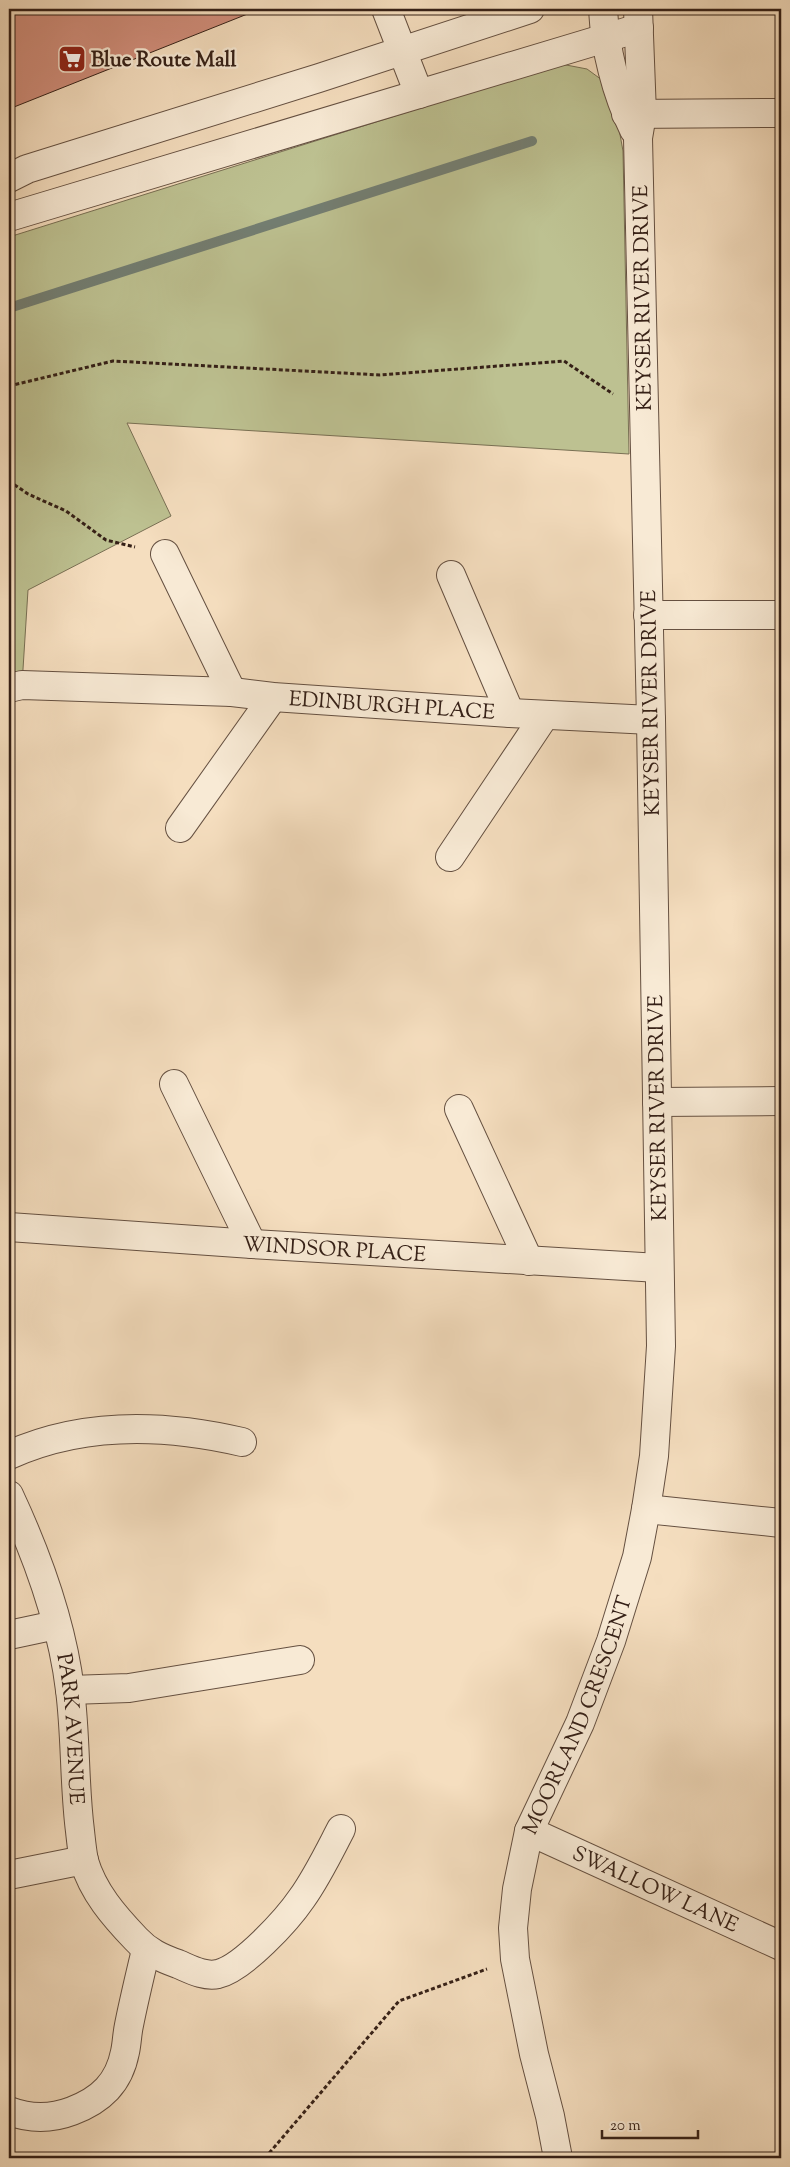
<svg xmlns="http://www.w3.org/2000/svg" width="790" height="2167" font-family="'Sorts Mill Goudy',serif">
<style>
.green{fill:#bdc191;stroke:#797054}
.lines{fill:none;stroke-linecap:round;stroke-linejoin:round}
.stream{stroke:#737e72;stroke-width:10}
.building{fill:#d08d7a;stroke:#352017}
.minor-casing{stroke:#655041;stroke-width:30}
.path{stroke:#352017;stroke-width:3;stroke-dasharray:4 2.5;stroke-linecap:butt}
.minor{stroke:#f8ead5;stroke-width:28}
.labels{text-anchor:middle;stroke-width:4.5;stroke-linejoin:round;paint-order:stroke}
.poi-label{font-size:21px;font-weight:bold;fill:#352017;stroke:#f8ead5;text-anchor:start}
.street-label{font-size:21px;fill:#352017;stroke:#f8ead5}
</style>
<rect width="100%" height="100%" fill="#f5debf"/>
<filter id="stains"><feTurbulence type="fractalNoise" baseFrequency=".004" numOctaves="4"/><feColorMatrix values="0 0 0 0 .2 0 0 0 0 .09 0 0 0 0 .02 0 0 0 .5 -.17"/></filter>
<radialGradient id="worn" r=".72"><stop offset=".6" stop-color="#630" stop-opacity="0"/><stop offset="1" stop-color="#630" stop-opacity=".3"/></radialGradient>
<path class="green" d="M561,64L587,69L602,80L613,96L623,151L629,454L127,423L171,516L28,590L22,685L9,688V237Z"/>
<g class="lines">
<path class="stream" d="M9,308L532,141"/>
</g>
<path class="building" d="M9,9H260L9,109Z"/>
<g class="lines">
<defs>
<g id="minor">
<path d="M386,9L419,94"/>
<path d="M603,9C605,49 616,93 634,130"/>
<path d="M626,114L781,113"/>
<path d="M9,178L27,169L319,78L530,9"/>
<path d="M9,217L639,28"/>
<path d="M165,554L232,692"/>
<path d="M451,575L510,713"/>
<path d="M648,615H781"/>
<path id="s1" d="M9,688L22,685L232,692L273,697L510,713L651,720"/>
<path d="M180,828L273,697"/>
<path d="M450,857L545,715"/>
<path d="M174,1084L252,1244"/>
<path d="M657,1102L781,1101"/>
<path d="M459,1109L529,1261"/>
<path id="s2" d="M9,1227L252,1244L659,1268"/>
<path d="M9,1455C82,1422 165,1424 242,1442"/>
<path id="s3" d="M9,1495C37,1555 62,1623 70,1690C76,1737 74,1784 80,1831C81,1840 82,1851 84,1861C93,1892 114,1916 136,1939C148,1952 161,1958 178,1964C190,1969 204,1977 218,1974C243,1968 287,1920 302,1898C317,1877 329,1852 341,1829"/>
<path d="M646,1509L781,1523"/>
<path d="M9,1635L56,1625"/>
<path d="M70,1690L129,1688L300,1660"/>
<path id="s4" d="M529,1831L781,1946"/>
<path d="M9,1875L84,1860"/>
<path d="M9,2111C30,2119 51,2119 72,2111C101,2100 119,2083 125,2052C127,2043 127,2034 129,2025C134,2000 140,1975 146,1950"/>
<path id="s5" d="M558,2158L550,2116L534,2054L515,1959L513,1928L517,1889L529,1831L580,1723L611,1641L637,1557L646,1509L654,1456L661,1346L651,720L638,138L642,114L638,9"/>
</g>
</defs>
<use href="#minor" class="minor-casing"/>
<g class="path">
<path d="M9,386L113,361L380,375L564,361L613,394"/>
<path d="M9,481L28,494L66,511L106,540L135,547"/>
<path d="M265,2158L399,2001L487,1969"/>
</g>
<use href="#minor" class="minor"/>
</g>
<defs>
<symbol id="supermarket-square" viewBox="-11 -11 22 22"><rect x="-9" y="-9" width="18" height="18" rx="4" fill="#8f2418" stroke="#f8ead5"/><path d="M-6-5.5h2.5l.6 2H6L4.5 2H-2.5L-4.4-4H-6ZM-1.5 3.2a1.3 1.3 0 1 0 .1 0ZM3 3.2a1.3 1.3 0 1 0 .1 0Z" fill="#fff"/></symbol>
</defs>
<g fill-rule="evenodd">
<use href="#supermarket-square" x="56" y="43" width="32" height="32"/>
</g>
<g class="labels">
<g class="poi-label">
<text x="91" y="66">Blue Route Mall</text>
</g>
<g class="street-label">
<text transform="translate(642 298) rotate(-91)" y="7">KEYSER RIVER DRIVE</text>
<text transform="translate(650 703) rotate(-91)" y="7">KEYSER RIVER DRIVE</text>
<text dy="7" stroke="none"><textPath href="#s1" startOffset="384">EDINBURGH PLACE</textPath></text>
<text transform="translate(657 1108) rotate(-91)" y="7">KEYSER RIVER DRIVE</text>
<text dy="7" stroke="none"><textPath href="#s2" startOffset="326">WINDSOR PLACE</textPath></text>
<text dy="7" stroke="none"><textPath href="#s5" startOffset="459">MOORLAND CRESCENT</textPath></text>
<text dy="7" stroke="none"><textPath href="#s3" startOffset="244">PARK AVENUE</textPath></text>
<text dy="7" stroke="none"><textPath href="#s4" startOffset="139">SWALLOW LANE</textPath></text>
</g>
</g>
<rect width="790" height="2167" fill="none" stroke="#f5debf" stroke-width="30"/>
<rect x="10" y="10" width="770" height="2147" fill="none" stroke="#352017" stroke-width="2.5"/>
<rect x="15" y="15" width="760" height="2137" fill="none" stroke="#352017"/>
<path d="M602 2130v8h96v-8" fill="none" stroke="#352017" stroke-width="2.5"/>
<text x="610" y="2130" font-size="15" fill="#352017" stroke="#f8ead5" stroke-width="4" paint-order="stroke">20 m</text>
<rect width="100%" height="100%" filter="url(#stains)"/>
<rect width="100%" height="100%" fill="url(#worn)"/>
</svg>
